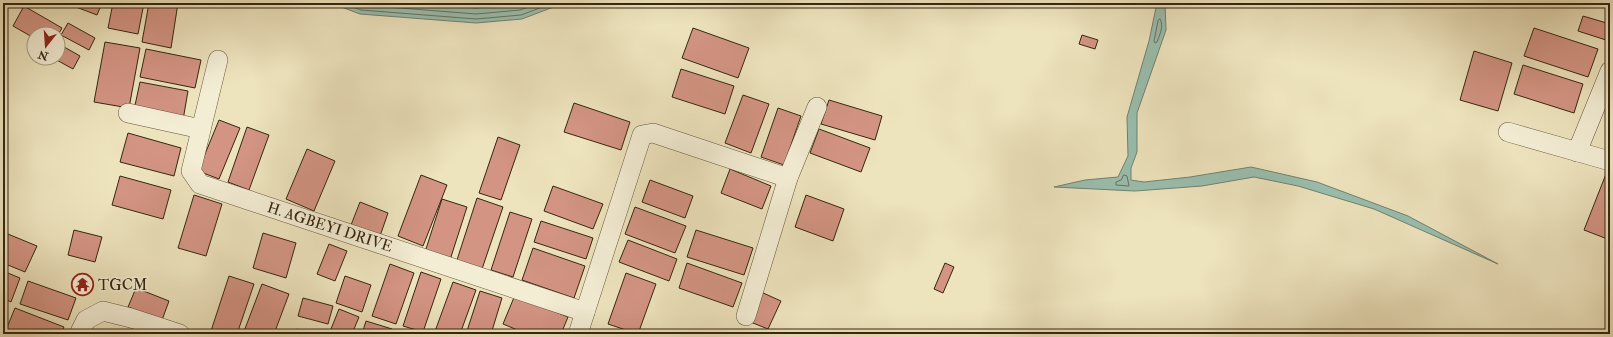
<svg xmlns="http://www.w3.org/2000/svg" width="1613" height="337" font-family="'IM FELL Double Pica',serif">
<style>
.water{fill:#99beae;stroke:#71816f}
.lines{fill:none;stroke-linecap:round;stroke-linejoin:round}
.shore{stroke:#67725f;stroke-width:1}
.building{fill:#d39483;stroke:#352610}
.minor-casing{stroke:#63553b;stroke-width:20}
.minor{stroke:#f3edd4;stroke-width:19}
.labels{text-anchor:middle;stroke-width:3;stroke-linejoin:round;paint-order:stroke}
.street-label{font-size:15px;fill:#352610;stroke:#f3edd4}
.poi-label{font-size:15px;fill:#352610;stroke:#f3edd4;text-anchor:start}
</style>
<rect width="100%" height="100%" fill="#ede3bd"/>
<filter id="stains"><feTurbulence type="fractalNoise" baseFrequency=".005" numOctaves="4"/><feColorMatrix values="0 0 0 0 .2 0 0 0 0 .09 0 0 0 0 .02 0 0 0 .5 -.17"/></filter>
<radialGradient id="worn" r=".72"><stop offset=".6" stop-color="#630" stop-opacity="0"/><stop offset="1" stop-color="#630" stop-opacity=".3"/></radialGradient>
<g class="water">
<path d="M331,3H564L522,19L476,23L360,14Z"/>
<path d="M1157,3H1165L1166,30L1137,113V152L1131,168V180L1144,182L1190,177L1251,167L1317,182L1408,216L1498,264L1374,209L1298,186L1254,177L1202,186L1135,191L1054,187L1085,180L1118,177L1128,156L1127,117L1149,41Z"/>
</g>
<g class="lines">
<g class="shore">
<path d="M342,3L361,10L476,19L521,15L553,3"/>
<path d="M356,3L362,5L476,14L520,10L539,3"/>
<path d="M410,3L476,8L522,3"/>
<path d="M1160,19C1164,26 1160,34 1157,42L1155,43L1154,41L1158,21Z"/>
<path d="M1124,175L1127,176L1129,186L1116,185V182L1121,180Z"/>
</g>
</g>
<g class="building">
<path d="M77,3H102L97,15L76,7Z"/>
<path d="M113,3H144L138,34L108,28Z"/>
<path d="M149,3H178L171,48L142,42Z"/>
<path d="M24,6L62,28L58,35V34H34V38L13,26Z"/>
<path d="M1583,16L1610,24L1606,40L1578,31Z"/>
<path d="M68,23L95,38L89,50L61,35Z"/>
<path d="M693,28L749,48L738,78L682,58Z"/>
<path d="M1534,28L1598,49L1588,77L1524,56Z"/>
<path d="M1082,35L1098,40L1095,49L1079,44Z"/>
<path d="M105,42L140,48L129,108L94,102Z"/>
<path d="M59,44L80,56L73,69L53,58H58Z"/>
<path d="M146,49L201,60L195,88L140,77Z"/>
<path d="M1474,51L1512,63L1498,111L1460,100Z"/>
<path d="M1523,65L1583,84L1574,113L1514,94Z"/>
<path d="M681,69L734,86L725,114L672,97Z"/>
<path d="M140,82L188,91L183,120L134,110Z"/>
<path d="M743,95L769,104L751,153L725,143Z"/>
<path d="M829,100L882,116L875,140L821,124Z"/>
<path d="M574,103L630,122L621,150L564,132Z"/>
<path d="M778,108L801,116L784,165L761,157Z"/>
<path d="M219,120L240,128L219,179L198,171Z"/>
<path d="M247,127L269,135L249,190L228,182Z"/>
<path d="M819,129L870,148L861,172L810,153Z"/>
<path d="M128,133L181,148L174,176L120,162Z"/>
<path d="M498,137L520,145L501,200L479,193Z"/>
<path d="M307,149L335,161L314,211L286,199Z"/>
<path d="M730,169L771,186L762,209L721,193Z"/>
<path d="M1606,174L1610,175V240L1584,230Z"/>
<path d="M421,175L447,185L423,246L398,236Z"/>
<path d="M120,176L171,190L163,219L112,205Z"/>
<path d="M650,180L693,196L685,218L642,202Z"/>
<path d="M553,186L603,204L593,229L544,211Z"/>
<path d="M194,195L222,204L206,256L178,248Z"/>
<path d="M806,195L844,209L833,241L795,227Z"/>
<path d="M477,198L503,207L481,272L456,263Z"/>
<path d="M442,199L467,207L450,260L425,252Z"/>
<path d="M360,202L388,213L380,236L351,225Z"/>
<path d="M635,207L686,226L675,253L625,234Z"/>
<path d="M510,212L532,219L513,277L491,270Z"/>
<path d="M541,221L593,238L586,259L534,242Z"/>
<path d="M74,230L102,237L95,262L68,255Z"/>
<path d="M696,230L753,248L744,275L687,257Z"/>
<path d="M3,232L37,246L25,272L3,263Z"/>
<path d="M263,233L296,243L286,278L253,268Z"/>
<path d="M628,240L677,259L669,281L619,262Z"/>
<path d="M329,244L347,251L335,281L317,274Z"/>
<path d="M533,248L585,266L574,298L522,280Z"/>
<path d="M687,263L742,283L733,307L679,288Z"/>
<path d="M945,263L954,267L943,293L934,289Z"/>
<path d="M390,264L414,273L396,324L372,316Z"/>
<path d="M3,271L20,278L11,302L3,298Z"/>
<path d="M421,272L441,279L423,332L403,326Z"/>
<path d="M626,273L656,284L638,334L608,324Z"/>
<path d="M229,276L254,284L237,334H210Z"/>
<path d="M345,276L371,285L362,312L336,303Z"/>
<path d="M28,281L76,298L68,320L20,304Z"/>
<path d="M453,282L476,290L460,334H434Z"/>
<path d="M262,284L289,294L274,334H243Z"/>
<path d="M136,288L169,301L162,320L128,307Z"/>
<path d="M480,291L502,298L491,334H466Z"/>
<path d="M761,292L781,301L768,329L748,321Z"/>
<path d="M515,295L568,317L561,334H527L503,324Z"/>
<path d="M303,298L333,306L328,324L298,316Z"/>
<path d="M15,308L64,327L61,334H16L6,330Z"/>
<path d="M339,309L359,317L352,334H329Z"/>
<path d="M366,321L392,329L390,334H362Z"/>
<path d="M297,329L312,334H295Z"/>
</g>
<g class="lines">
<defs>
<g id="minor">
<path d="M218,60L191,171L200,184L585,312"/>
<path d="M128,113L201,129"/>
<path d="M1508,132L1610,161"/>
<path d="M1577,152L1610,71"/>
<path d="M746,316L788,178L817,107"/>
<path d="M79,334L86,320L103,311L131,318L180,334"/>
<path d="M578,334L642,135L653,133L788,178"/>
</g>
</defs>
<use href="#minor" class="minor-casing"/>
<use href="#minor" class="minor"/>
</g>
<defs>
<symbol id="temple-ring" viewBox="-11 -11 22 22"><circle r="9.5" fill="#f3edd4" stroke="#8f2418" stroke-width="1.5"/><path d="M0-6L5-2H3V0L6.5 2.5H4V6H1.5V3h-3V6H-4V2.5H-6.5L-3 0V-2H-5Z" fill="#8f2418"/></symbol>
</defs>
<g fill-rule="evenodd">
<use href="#temple-ring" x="70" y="272" width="25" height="25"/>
</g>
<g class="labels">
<g class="street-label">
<text transform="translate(330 227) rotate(18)" y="5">H. AGBEYI DRIVE</text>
</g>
<g class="poi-label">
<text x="98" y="290">TGCM</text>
</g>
</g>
<rect width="1613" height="337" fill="none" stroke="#ede3bd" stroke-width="16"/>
<rect x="4" y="4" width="1605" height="329" fill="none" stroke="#352610" stroke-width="2"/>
<rect x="8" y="8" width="1597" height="321" fill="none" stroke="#352610"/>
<g transform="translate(46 46) rotate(197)"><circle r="19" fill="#f3edd4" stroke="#a79d86"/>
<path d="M0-3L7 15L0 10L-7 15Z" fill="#8f2418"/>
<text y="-6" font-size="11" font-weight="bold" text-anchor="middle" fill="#352610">N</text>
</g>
<rect width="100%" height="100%" filter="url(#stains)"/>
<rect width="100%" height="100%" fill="url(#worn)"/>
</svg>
